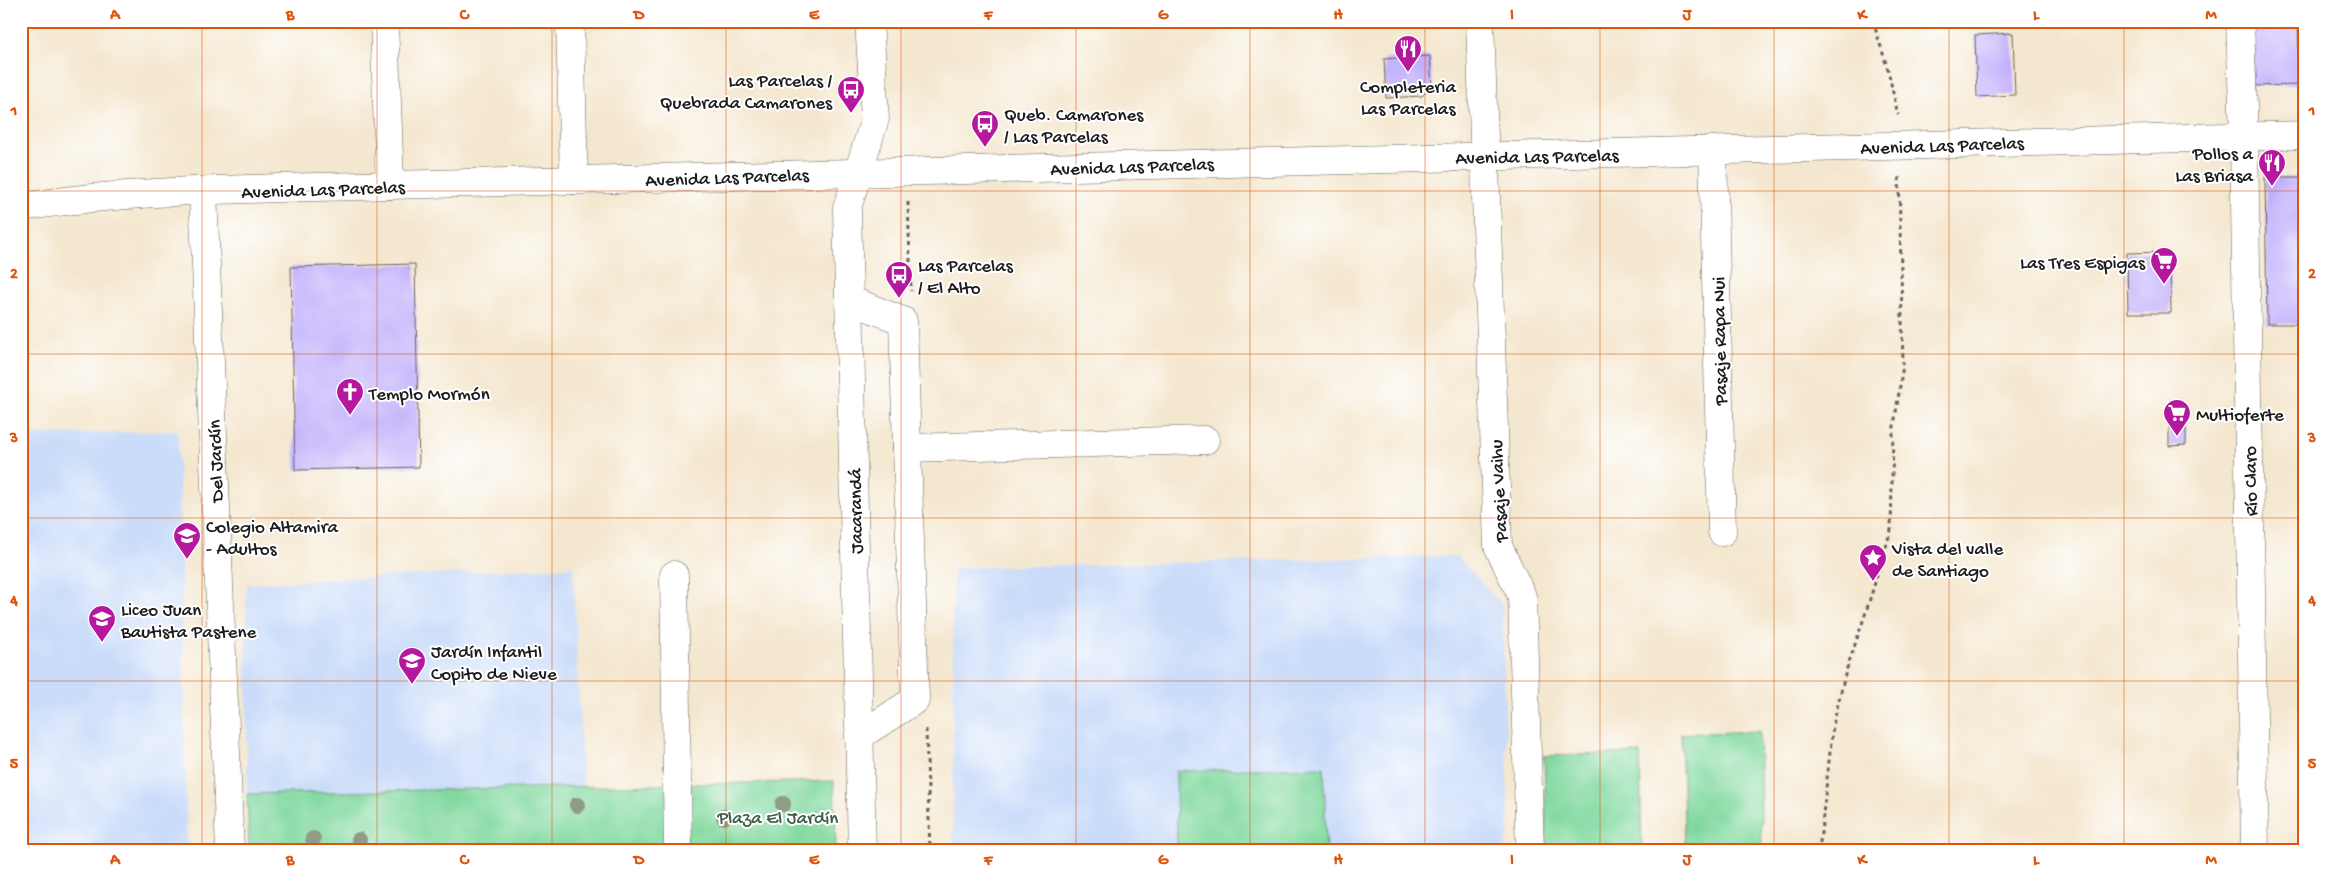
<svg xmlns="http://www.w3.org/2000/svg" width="2326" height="872" font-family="'Gochi Hand',sans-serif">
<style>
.built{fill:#cadcf9}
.green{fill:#80d89e;stroke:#4e7a5d}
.building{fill:#c1affb}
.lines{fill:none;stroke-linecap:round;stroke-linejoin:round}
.minor-casing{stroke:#68635b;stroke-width:29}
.major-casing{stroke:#68635b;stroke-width:29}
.path{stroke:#68635b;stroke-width:3;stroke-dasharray:4 4;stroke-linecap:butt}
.minor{stroke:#fff;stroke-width:28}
.major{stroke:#fff;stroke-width:28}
.tree{fill:#909c86}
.grid{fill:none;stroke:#de560d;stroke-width:1;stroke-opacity:0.55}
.labels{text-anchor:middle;stroke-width:4;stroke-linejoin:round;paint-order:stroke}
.poi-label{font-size:19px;fill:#1c1c1c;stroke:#fff;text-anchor:start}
.street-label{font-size:19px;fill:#1c1c1c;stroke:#fff}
.park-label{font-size:19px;fill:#3f5e4a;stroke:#fff}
.neatline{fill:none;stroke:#de560d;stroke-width:2}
.grid-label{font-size:16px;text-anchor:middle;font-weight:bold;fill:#de560d}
</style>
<rect width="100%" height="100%" fill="#fff"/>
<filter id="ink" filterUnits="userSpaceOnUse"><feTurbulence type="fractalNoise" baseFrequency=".02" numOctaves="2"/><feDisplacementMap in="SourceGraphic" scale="10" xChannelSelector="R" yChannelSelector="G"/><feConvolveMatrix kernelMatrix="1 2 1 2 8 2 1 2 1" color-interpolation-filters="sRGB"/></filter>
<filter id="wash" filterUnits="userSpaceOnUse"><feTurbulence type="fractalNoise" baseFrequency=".0096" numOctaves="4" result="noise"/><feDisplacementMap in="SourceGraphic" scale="20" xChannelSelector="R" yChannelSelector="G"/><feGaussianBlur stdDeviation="1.12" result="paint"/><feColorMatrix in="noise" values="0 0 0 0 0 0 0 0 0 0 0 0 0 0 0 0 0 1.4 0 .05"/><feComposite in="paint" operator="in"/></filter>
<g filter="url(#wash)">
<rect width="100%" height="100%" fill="#f4e7cf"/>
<g class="built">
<path d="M178,431L187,851H21V435Z"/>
<path d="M1457,556L1502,605L1509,836L1502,851H953V568Z"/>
<path d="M573,567L583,786L247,794L246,584Z"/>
</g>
<g class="green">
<path d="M1759,731L1762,847L1685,850L1681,734Z"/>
<path d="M1640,753L1642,851H1547L1544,756Z"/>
<path d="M1324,767L1326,850L1177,851L1176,771Z"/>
<path d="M834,781L836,851H249L247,794Z"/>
</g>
<g id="blocks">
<g class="building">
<path d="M2298,26L2299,85L2250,86L2249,27Z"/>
<path d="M2013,33L2015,95L1977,97L1975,35Z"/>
<path d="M1430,56L1432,86L1422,96L1386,98L1384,59Z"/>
<path d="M2265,177H2305V324H2267Z"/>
<path d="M2170,252L2171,313H2128L2127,253Z"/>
<path d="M415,264L419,467L295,470L291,267Z"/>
<path d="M2186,427V445L2169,446V428Z"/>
</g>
</g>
</g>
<g filter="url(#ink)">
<use href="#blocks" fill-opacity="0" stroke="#68635b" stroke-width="1"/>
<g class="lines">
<defs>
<g id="minor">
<path d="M384,21L390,185"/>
<path d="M570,21L574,180"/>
<path d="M1480,21L1498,546L1522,596L1530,851"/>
<path d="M1713,150L1722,532"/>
<path d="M203,191L230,851"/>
<path d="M850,300L903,321L915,700L859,736"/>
<path d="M907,448L1205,440"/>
<path d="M674,575L678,851"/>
<path d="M862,851L847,208L875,119L869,21"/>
</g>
<g id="major">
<path d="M2240,21L2244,136L2255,851"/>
<path d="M21,207C143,188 267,189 390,185L2305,135"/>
</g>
</defs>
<use href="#minor" class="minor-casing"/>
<use href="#major" class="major-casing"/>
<g class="path">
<path d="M1873,21L1888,70L1898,115"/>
<path d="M908,202L911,291"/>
<path d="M926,729L930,851"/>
<path d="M1819,851L1833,725L1846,671L1866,612L1891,530L1893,433L1903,365L1899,176"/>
</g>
<use href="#minor" class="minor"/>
<use href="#major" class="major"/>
</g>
<g class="tree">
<circle cx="783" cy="804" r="8"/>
<circle cx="577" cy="805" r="8"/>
<circle cx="724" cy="817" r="8"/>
<circle cx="313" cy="839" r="8"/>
<circle cx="359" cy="840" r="8"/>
</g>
</g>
<path class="grid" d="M202,21V851M377,21V851M552,21V851M726,21V851M901,21V851M1076,21V851M1250,21V851M1425,21V851M1600,21V851M1774,21V851M1949,21V851M2124,21V851M21,191H2305M21,354H2305M21,518H2305M21,681H2305"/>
<defs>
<symbol id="restaurant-pin" viewBox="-11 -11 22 30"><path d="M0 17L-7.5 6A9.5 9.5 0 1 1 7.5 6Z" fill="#b5179e" stroke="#fff"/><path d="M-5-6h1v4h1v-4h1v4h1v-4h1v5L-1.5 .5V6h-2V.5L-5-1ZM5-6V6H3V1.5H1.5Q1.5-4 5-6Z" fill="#fff"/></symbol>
<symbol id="bus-pin" viewBox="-11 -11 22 30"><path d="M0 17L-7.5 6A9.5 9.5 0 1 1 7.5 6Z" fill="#b5179e" stroke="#fff"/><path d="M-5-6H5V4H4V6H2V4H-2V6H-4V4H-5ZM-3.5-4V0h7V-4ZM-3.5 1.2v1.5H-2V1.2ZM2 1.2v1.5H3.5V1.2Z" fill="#fff"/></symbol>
<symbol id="supermarket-pin" viewBox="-11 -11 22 30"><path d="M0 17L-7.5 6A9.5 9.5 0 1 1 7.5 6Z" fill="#b5179e" stroke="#fff"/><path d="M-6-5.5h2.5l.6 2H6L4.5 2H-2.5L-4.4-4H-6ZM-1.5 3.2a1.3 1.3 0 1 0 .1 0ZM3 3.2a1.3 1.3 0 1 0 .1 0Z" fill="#fff"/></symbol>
<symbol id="church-pin" viewBox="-11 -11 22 30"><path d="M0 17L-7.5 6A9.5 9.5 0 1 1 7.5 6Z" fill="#b5179e" stroke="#fff"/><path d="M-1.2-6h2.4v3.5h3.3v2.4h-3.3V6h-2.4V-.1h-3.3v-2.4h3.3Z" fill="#fff"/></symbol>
<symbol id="school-pin" viewBox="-11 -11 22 30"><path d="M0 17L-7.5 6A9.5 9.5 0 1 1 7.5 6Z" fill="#b5179e" stroke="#fff"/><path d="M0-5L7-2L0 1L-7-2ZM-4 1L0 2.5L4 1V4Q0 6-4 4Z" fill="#fff"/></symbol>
<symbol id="sight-pin" viewBox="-11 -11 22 30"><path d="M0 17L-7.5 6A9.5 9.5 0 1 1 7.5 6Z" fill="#b5179e" stroke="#fff"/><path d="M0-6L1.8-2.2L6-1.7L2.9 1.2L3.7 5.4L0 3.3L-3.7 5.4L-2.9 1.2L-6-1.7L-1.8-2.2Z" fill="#fff"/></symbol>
</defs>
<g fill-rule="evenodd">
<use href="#restaurant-pin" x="1392" y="33" width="32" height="43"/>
<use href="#bus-pin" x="835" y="74" width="32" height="43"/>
<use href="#bus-pin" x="969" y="108" width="32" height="43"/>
<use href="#restaurant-pin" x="2256" y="147" width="32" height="43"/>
<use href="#supermarket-pin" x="2148" y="245" width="32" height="43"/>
<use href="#bus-pin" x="883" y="259" width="32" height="43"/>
<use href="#church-pin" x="334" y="376" width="32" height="43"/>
<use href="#supermarket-pin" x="2161" y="397" width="32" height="43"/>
<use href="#school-pin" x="171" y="520" width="32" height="43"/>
<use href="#sight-pin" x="1857" y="542" width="32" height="43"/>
<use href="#school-pin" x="86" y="603" width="32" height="43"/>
<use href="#school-pin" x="396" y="645" width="32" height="43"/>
</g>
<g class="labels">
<g class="poi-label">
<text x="832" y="86" text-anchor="end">Las Parcelas /<tspan x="832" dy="22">Quebrada Camarones</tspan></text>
<text x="1408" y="92" text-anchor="middle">Completeria<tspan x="1408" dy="22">Las Parcelas</tspan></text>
<text x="1004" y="120">Queb. Camarones<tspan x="1004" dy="22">/ Las Parcelas</tspan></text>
<text x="2253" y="159" text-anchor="end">Pollos a<tspan x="2253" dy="22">Las Briasa</tspan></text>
<text x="2145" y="268" text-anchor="end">Las Tres Espigas</text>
<text x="918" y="271">Las Parcelas<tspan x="918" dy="22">/ El Alto</tspan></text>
<text x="369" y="399">Templo Mormón</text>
<text x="2196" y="420">Multioferte</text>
<text x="206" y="532">Colegio Altamira<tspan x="206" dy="22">- Adultos</tspan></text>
<text x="1892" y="554">Vista del valle<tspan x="1892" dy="22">de Santiago</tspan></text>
<text x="121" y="615">Liceo Juan<tspan x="121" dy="22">Bautista Pastene</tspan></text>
<text x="431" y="657">Jardín Infantil<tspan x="431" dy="22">Copito de Nieve</tspan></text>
</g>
<g class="street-label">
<text transform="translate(1942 144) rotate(-2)" y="7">Avenida Las Parcelas</text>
<text transform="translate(1537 155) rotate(-1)" y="7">Avenida Las Parcelas</text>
<text transform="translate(1132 165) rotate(-2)" y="7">Avenida Las Parcelas</text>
<text transform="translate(727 176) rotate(-2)" y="7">Avenida Las Parcelas</text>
<text transform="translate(323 188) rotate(-2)" y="7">Avenida Las Parcelas</text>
<text transform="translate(1718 341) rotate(-91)" y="7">Pasaje Rapa Nui</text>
<text transform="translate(214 461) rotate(-92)" y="7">Del Jardín</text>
<text transform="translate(2249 481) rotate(-91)" y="7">Río Claro</text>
<text transform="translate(1497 491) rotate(-93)" y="7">Pasaje Vaihu</text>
<text transform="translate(854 511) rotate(-91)" y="7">Jacarandá</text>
</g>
<g class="park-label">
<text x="778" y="823">Plaza El Jardín</text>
</g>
</g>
<rect width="2326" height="872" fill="none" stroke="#fff" stroke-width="55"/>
<rect x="28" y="28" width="2270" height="816" class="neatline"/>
<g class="grid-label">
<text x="115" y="19">A</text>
<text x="290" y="19">B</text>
<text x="464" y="19">C</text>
<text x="639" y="19">D</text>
<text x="814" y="19">E</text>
<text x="988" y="19">F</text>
<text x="1163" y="19">G</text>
<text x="1338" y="19">H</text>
<text x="1512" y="19">I</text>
<text x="1687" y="19">J</text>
<text x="1862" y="19">K</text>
<text x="2036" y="19">L</text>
<text x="2211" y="19">M</text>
<text x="14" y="115">1</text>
<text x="2312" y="115">1</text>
<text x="14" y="278">2</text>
<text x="2312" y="278">2</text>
<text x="14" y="442">3</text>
<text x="2312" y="442">3</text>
<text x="14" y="605">4</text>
<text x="2312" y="605">4</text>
<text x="14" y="768">5</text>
<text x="2312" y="768">5</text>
<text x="115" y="864">A</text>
<text x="290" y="864">B</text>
<text x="464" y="864">C</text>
<text x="639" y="864">D</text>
<text x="814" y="864">E</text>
<text x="988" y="864">F</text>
<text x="1163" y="864">G</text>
<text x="1338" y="864">H</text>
<text x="1512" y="864">I</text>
<text x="1687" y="864">J</text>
<text x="1862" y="864">K</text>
<text x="2036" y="864">L</text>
<text x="2211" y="864">M</text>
</g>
</svg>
